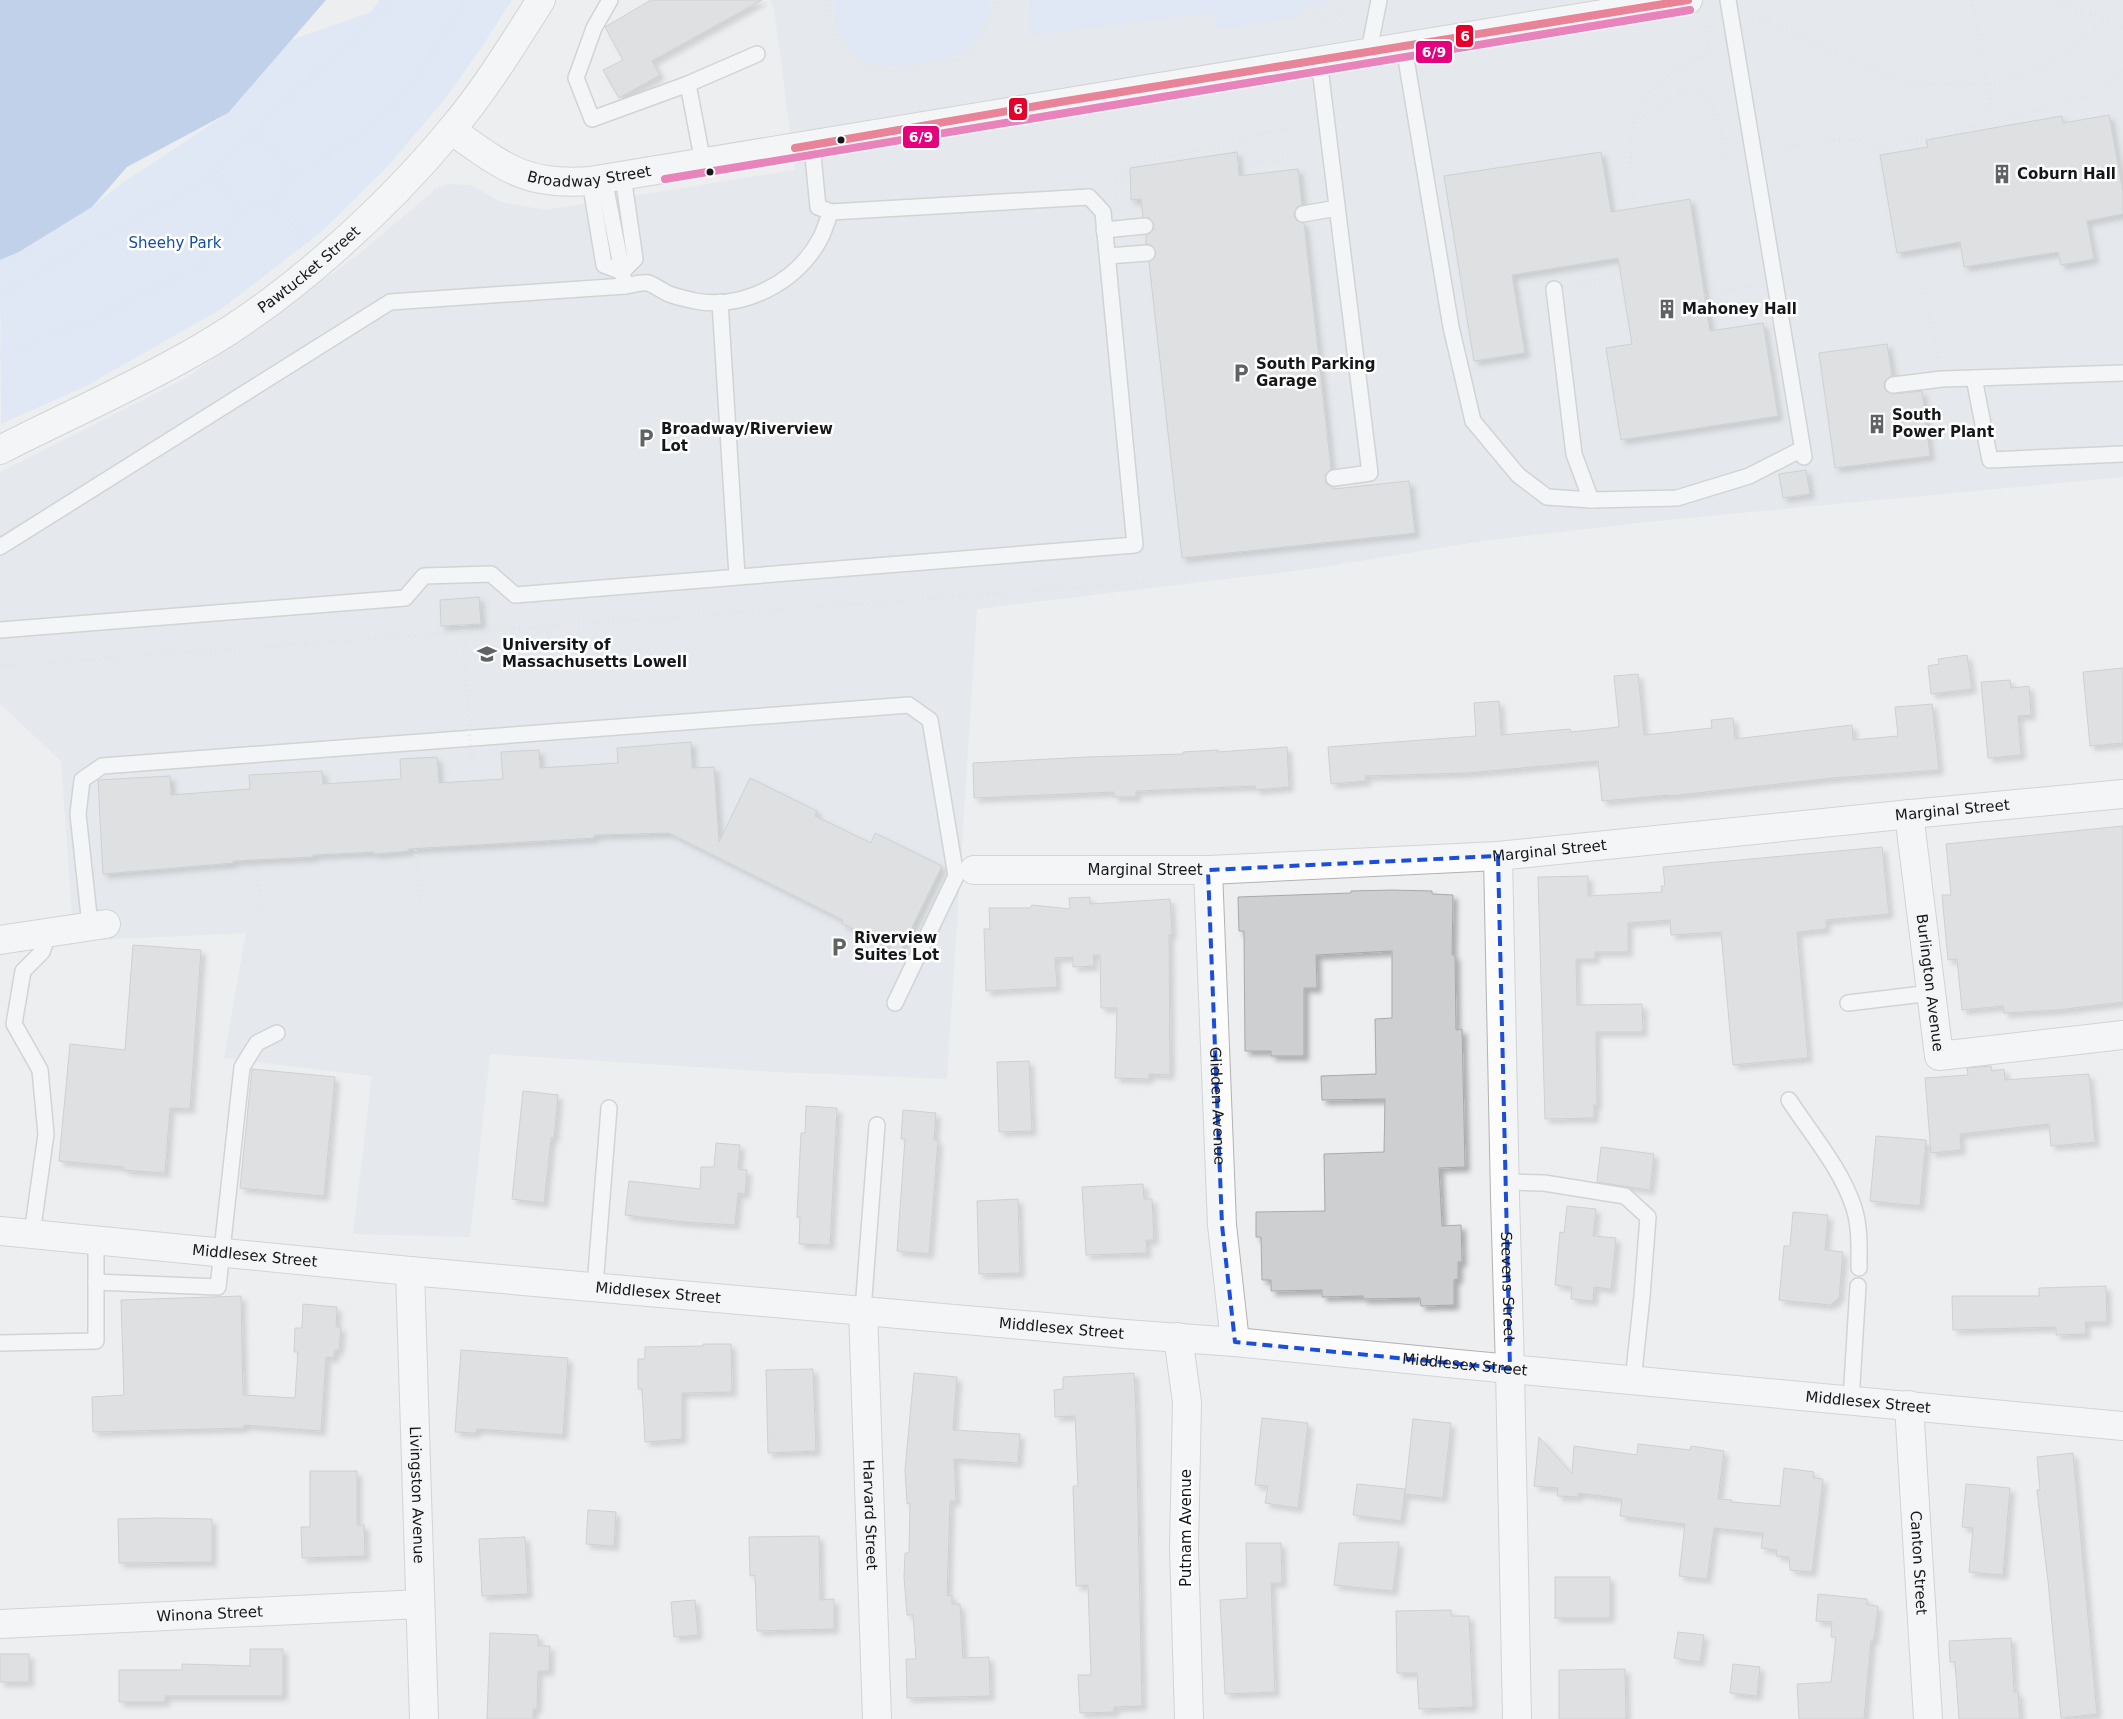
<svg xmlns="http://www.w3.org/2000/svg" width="2123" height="1719" font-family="'DejaVu Sans',sans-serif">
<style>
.built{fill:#dbe0e6}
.green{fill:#cfdff8}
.water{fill:#8daee3}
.building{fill:#cecfd1;stroke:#a9aaac;filter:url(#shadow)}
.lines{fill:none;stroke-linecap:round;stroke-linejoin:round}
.lane-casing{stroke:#b1b2b4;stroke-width:18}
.street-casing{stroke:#b1b2b4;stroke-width:30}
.secondary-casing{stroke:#b1b2b4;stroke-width:30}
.primary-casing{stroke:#b1b2b4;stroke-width:30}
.path{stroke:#d8d8d8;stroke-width:3;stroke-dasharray:1 4;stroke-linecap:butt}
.lane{stroke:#fcfcfd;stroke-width:15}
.street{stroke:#fcfcfd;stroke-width:28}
.secondary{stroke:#fcfcfd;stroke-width:28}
.primary{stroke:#fcfcfd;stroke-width:28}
.path-bridge{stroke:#d8d8d8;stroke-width:3;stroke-dasharray:1 4;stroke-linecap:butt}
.bus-1-casing{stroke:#fff;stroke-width:11}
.bus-2-casing{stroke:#fff;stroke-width:11}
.bus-1{stroke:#e4002b;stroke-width:8}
.bus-2{stroke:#e5007d;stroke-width:8}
.marked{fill:none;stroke:#1d4ed8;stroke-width:4;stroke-dasharray:10 6;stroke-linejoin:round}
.bus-dot{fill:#161719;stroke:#fff;stroke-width:2}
.labels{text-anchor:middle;stroke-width:5;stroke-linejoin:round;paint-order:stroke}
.street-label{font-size:15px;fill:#161719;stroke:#fff}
.poi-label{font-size:15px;font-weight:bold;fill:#161719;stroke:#fff;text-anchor:start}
.park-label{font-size:15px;fill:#154ea5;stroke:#fff}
.line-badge{stroke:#fff;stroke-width:2}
.badge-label{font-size:14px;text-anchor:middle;font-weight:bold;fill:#fff}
</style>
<defs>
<filter id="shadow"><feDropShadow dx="4.5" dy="4.5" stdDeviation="2.5" flood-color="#0004"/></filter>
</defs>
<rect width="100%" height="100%" fill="#eceef0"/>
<path class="built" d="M770,0H2123V477L1646,522L1482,541L1317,568L977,609L947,1079L778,1072L490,1054L470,1237L353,1234L372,1076L224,1058L246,933L74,941L61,761L0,704V472L186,378L358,255L431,193L435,188L449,184L472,185L500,202L545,210L795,170L774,8Z"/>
<g class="green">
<path d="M380,0H512L477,54L444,100L389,165L320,233L221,309L88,385L1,424L0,260L20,252L92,207L121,184L228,113L291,40L371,12Z"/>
<path d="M833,0H991C989,25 974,51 948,58C939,61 928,62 918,63C865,72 836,56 833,0Z"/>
<path d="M1029,0H1327L1320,10L1307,2L1299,17L1218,29L1214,12L1032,35Z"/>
</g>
<path class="water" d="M0,0H326L228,113L127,167L92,207L19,252L0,260Z"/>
<g class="building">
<path d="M651,0H762L652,61L660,75L619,98L603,70L623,60L605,27Z"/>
<path d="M2109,115L2123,192V214L2087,221L2094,259L2061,265L2058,252L1964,267L1960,242L1897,253L1880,155L1928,147L1926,140L1993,128L2062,116L2063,123Z"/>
<path d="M1237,152L1239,176L1298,169L1302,205L1297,207L1294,215L1296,220L1304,223L1331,469L1325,475L1326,483L1334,489L1409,481L1415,533L1182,558L1149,262L1155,257L1156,252L1151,245L1146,244V235L1153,230L1154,225L1149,218L1143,217L1141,199L1131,200L1130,168Z"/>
<path d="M1601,152L1611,212L1690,199L1710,331L1763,323L1778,416L1621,440L1606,348L1632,344L1618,258L1512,275L1525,353L1474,361L1444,176Z"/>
<path d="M1887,344L1892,376L1885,381L1884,387L1886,391L1894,394L1922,391L1930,456L1835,468L1819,353Z"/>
<path d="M1806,470L1810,494L1783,498L1779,474Z"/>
<path d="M479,597L481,624L441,626L440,600Z"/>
<path d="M1967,655L1972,689L1931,694L1928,666L1939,664L1938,659Z"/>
<path d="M2123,668V743L2090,746L2083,672Z"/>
<path d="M1638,674L1644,735L1712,728L1711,720L1733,718L1735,739L1852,725L1853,740L1898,736L1895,707L1932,704L1939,770L1833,778L1669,796V795L1602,801L1598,761L1467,773L1365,776L1366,781L1331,784L1328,747L1476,736L1474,703L1499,701L1501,735L1570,729L1571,732L1619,727L1614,676Z"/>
<path d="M2010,680L2011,688L2029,686L2031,715L2018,716L2021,755L1988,758L1981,682Z"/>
<path d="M691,742L692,768L714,767L719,842L750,778L817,811L815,816L871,843L875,833L942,866L900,952L841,923L843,920L669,833L594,835V838L408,849L409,851L374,854V852L313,855V857L233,861V863L103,874L98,780L170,776L171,795L250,789L249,775L322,771L323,784L401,779L400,759L437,757L439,783L503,779L501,752L539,750L540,768L618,763L617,748Z"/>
<path d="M1287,747L1289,787L1256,790L1255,786L1136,791V797H1114V792L974,798L973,763L1088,757L1183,754V752L1218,750V752Z"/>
<path d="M2123,826V1002L2058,1010L2004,1013L2003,1006L1962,1010L1957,959L1948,960L1942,895H1951L1946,844Z"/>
<path d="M1882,847L1889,914L1826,920V929L1797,932L1808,1058L1733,1065L1721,932L1671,935L1670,920L1628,923V952H1595V959H1576L1577,1005L1642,1004L1643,1032H1596L1597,1105H1594V1118L1545,1119L1538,877L1588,876V896L1662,892L1661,886H1665L1663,867Z"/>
<path d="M1392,890L1432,891V894L1453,895L1452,955H1455L1456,1030L1462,1029L1465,1167L1439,1168L1442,1226L1461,1225L1462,1262H1458V1279L1454,1280V1305L1421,1306L1420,1298L1363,1299V1296L1322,1297V1290L1271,1291V1280H1262L1261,1237H1256V1212L1325,1211L1324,1154L1384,1152L1385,1099L1322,1100L1321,1076L1376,1074L1375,1019L1392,1018V951L1316,955L1317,988H1304V1056H1271V1051H1245L1244,931H1239L1238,897L1351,893V891Z"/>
<path d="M1090,897V904L1170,899L1172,934L1169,935L1170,1075L1149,1074V1079L1115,1078L1117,1008H1101L1100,955H1093L1094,966L1073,967V957L1055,958L1057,987L986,991L984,929H990L989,908H1030L1032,905L1070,909L1069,898Z"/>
<path d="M133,945L201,950L190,1109L170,1108L165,1173L124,1170V1167L59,1161L70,1044L125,1050Z"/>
<path d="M1029,1061L1032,1131L999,1132L997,1062Z"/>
<path d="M1991,1066L1992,1071L2004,1069L2005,1080L2089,1074L2095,1142L2051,1146L2049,1124L1960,1134L1961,1150L1931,1153L1925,1078L1968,1075L1967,1068Z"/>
<path d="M252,1069L335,1077L324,1196L240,1188Z"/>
<path d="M523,1091L558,1095L554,1138H551L544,1203L512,1199Z"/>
<path d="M806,1106L837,1108L830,1245L799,1244L800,1217H797L801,1133H805Z"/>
<path d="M903,1110L936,1113L934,1140H938L929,1254L897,1251L905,1139H901Z"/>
<path d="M1876,1136L1926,1140L1920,1206L1870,1201Z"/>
<path d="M716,1143L740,1145L738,1169L747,1170L745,1194L738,1193L735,1225L685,1222L625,1215L629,1181L700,1189L701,1167H714Z"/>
<path d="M1601,1147L1654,1154L1650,1190L1597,1182Z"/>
<path d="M1143,1184L1144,1199H1152L1154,1240H1146L1147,1253L1086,1255L1082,1187Z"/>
<path d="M1018,1199L1020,1273L979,1274L977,1201Z"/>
<path d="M1567,1206L1596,1209L1593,1236L1616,1238L1611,1289L1594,1287L1593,1301L1571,1299L1572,1287L1555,1285L1560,1232L1564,1233Z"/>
<path d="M1793,1212L1828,1215L1825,1250L1843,1252L1839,1298L1830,1305L1779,1300L1784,1246H1790Z"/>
<path d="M2106,1286L2107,1322H2085L2086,1334L2056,1335V1327L1953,1330L1952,1296H2039V1288Z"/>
<path d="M241,1296L243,1395L295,1398L298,1352H294L295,1328H302L303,1304L337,1307L336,1327H341L339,1350H335L334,1358L326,1357L321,1431L244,1425V1428L93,1432L92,1397L124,1395L121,1300Z"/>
<path d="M703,1344H731L732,1392L682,1393V1439L645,1442L642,1389H638V1359H645V1347L703,1346Z"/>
<path d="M461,1350L568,1358L563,1435L477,1429L476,1433L455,1432Z"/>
<path d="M813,1369L816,1451L768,1453L766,1370Z"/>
<path d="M914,1373L957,1377L953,1430L1020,1434L1018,1463L954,1459L956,1501H950L947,1596L952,1595V1604H960L963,1658L989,1657L990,1696L907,1698L906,1659H916L913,1615H907L904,1577L905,1553H909L910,1503L907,1504L905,1470Z"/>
<path d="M1134,1373L1136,1412L1142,1706L1114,1707V1712L1080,1713L1078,1675H1091L1088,1585L1076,1586L1073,1486H1078L1075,1416L1055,1417L1054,1390L1063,1389V1377Z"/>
<path d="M1262,1418L1308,1423L1298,1508L1265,1503L1268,1486L1255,1485Z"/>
<path d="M1413,1419L1451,1423L1443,1498L1405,1494Z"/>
<path d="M1539,1437L1572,1474L1574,1446L1637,1455L1638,1444L1690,1450L1691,1446L1724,1451L1718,1499L1732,1500L1731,1502L1780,1506L1784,1468L1814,1472L1813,1478L1823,1479L1812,1572L1790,1570L1789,1557L1776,1556L1777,1550L1761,1548L1763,1533L1714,1528L1707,1579L1679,1576L1685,1524L1620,1516L1622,1499L1579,1493L1578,1497L1557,1496L1558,1488L1534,1486Z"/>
<path d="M2073,1453L2097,1714L2061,1718L2048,1581L2037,1490H2040L2037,1457Z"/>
<path d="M310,1471H357V1525H364L365,1556L302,1558L301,1527H310Z"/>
<path d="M1357,1484L1405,1489L1401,1521L1353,1515Z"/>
<path d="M1966,1484L2010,1488L2003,1575L1969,1572L1973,1528L1962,1527Z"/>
<path d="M588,1510L616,1512L614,1546L586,1544Z"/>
<path d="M158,1518L212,1519V1562L119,1563L118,1519Z"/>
<path d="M819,1536L820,1600L834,1599V1629L757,1631L755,1575L750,1576L749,1537Z"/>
<path d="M525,1537L528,1594L482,1596L479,1539Z"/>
<path d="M1399,1542L1393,1591L1334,1585L1339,1543Z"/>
<path d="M1246,1543H1281L1282,1583H1271L1275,1692L1225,1694L1220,1600L1247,1598Z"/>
<rect x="1555" y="1577" width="55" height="41"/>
<path d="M1818,1594L1867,1599V1605L1878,1606L1874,1640H1871L1864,1719H1799L1797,1684L1831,1682L1836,1637H1831L1832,1622L1816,1621Z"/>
<path d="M695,1600L698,1635L674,1637L671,1602Z"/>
<path d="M1451,1610V1616H1469L1473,1707L1419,1709L1417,1673H1397L1396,1611Z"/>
<path d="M1678,1632L1704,1635L1700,1662L1674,1658Z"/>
<path d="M490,1633L538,1635V1646H550L549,1671H538L537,1709H533V1719H487Z"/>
<path d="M2011,1638L2014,1692H2018L2020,1719H1959L1955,1662H1950L1949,1641Z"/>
<path d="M250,1649H283V1696H165V1702H119V1670H182V1664L250,1666Z"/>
<rect x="0" y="1654" width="29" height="28"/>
<path d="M1733,1664L1760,1667L1757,1696L1730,1693Z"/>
<path d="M1625,1669L1626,1719H1559V1670Z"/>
</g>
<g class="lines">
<defs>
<g id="lane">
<path d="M610,0L594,28L576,78L592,119L688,84L703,163"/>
<path d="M1728,0L1804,457"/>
<path d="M1404,47L1451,327L1473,421L1518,475L1547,497L1591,500"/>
<path d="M1369,51L1379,0"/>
<path d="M1319,60L1370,473L1334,478"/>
<path d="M688,84L757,54"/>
<path d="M604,179L625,286C632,285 641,282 648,283C655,285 662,291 669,294C677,297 686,299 695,301C744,310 798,282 821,237C825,229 827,220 831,212"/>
<path d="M590,181L604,265L622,272L635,259L623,176"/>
<path d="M1303,214L1337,208"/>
<path d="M1104,230L1145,226"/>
<path d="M1108,256L1147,253"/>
<path d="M1554,289L1574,454L1591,500L1677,498L1749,476L1802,449"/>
<path d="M720,302L737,576"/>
<path d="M2123,373L1974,378L1990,460L2123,454"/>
<path d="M1893,385L1942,379L1974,378"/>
<path d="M0,547L390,302L625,286"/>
<path d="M0,630L405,598L424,576L491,574L515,595L1135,545L1103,212L1089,197L831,212L818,207L812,146"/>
<path d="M90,925L78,814L82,780L102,766L909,705L930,720L956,876L895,1003"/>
<path d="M1848,1003L1931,993"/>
<path d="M1789,1100C1811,1134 1841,1168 1854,1208C1860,1227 1859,1248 1859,1268"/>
<path d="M1506,1182L1544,1183L1625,1196L1648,1217L1642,1296L1633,1381"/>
<path d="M32,1234L46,1134L40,1070L14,1024L23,971L42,952L49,932"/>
<path d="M96,1282L218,1287L242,1067L257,1043L277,1033"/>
<path d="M595,1286L609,1108"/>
<path d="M863,1310L877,1125"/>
<path d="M0,1343L96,1341V1240"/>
<path d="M1851,1400L1858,1286"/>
</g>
<g id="street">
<path id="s1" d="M1909,814L1939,1056L2123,1035"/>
<path id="s2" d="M1498,856L1505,1197L1510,1369"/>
<path id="s3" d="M974,870H1208L1498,856L1911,814L2123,794"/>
<path id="s4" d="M1208,870L1222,1225L1235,1342"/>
<path d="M0,940L106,924"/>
<path id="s5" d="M410,1271L424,1719"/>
<path id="s6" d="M863,1310L877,1719"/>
<path d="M1178,1337L1187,1402L1184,1548L1189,1719"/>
<path id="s7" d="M1909,1405L1928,1719"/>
<path id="s8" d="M0,1624L420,1604"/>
</g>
<g id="secondary">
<path id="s9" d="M451,130C503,166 523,186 590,181L1688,0"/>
<path id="s10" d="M0,1231L410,1271L1125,1334L1235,1342L1468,1365L2123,1426"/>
<path d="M1510,1369L1517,1719"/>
</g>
<g id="primary">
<path id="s11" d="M0,450C66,416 134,387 199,349C288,298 385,210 451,130C485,90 513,44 541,0"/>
</g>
</defs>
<use href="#lane" class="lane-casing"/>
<use href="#street" class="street-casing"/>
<use href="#secondary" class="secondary-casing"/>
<use href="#primary" class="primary-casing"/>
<g class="path">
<path d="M829,0L830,19L838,43L859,63L888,72L965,58C982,37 990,27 995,0"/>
<path d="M1972,0L1988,83L1993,128"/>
<path d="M2052,0L2123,27"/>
<path d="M1325,3L1344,19L1346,28"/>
<path d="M1316,13L1327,21L1329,31"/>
<path d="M1754,16L1904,83L1959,85L1988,83L2035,71L2077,46L2105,19"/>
<path d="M1633,126L1689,86L1711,99L1729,170L1735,169"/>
<path d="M251,138L270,149L290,174"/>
<path d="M1774,148L1851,139L1880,148L1992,123L2091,96L2123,71"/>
<path d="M1238,164L1302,158"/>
<path d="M218,172C222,188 229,199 242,210"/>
<path d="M1115,179L1130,178"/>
<path d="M1116,193L1115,176L1131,166L1292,127"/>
<path d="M272,201L305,238"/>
<path d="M1634,208C1632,178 1625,132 1640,105C1646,94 1658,85 1667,77C1680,67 1694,58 1710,54L1705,20"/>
<path d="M1923,278L1938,358"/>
<path d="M1574,285L1621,275"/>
<path d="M1705,295L1753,286"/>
<path d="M0,296L30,276L211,178L222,167L232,150L251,138L283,101L357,38L394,0"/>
<path d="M0,354L83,324L202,265L242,210L283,197L290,174L321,160L363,132L411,87L465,0"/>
<path d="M0,666L1144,583"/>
<path d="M471,759L473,781"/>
<path d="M416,850L419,901"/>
<path d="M258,870L261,913"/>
</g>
<use href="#lane" class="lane"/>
<use href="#street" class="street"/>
<use href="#secondary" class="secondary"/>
<use href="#primary" class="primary"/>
<path class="path-bridge" d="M462,625L471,756"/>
<defs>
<path id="bus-1" d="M795,148L1060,102L1688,0"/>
<path id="bus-2" d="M665,179L1690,10"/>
</defs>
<use href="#bus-1" class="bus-1-casing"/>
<use href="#bus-2" class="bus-2-casing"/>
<use href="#bus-1" class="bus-1"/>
<use href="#bus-2" class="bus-2"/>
</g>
<path d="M0 0H2123V1719H0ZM1498,856L1510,1369L1235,1342L1222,1225L1208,870Z" fill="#eceef0" fill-opacity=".55" fill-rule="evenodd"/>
<path class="marked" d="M1498,856L1510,1369L1235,1342L1222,1225L1208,870Z"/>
<defs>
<symbol id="building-bare" viewBox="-9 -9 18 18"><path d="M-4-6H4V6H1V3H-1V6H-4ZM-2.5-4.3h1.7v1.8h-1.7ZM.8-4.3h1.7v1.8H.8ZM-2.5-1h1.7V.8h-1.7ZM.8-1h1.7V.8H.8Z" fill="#616264" stroke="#fff" stroke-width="2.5" paint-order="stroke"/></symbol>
<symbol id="parking-bare" viewBox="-9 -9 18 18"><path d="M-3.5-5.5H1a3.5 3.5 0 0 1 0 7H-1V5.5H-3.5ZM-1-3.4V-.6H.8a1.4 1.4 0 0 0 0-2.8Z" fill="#616264" stroke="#fff" stroke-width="2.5" paint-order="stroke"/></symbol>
<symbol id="university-bare" viewBox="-9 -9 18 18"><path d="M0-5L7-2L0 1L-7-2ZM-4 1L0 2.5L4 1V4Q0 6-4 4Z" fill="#616264" stroke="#fff" stroke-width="2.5" paint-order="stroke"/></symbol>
</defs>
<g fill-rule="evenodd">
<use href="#building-bare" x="1988" y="160" width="28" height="28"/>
<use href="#building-bare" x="1653" y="295" width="28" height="28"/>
<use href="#parking-bare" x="1227" y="359" width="28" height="28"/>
<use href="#building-bare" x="1863" y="410" width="28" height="28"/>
<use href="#parking-bare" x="632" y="424" width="28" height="28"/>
<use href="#university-bare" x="473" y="640" width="28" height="28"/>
<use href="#parking-bare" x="825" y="933" width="28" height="28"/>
</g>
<g class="bus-dot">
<circle cx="841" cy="140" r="4.5"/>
<circle cx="710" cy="172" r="4.5"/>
</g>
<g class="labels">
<g class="street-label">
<text dy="5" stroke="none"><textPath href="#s9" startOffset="152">Broadway Street</textPath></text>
<text dy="5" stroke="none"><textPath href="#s11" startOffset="359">Pawtucket Street</textPath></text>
<text dy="5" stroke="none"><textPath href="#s3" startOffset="981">Marginal Street</textPath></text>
<text dy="5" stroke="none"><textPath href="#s3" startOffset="576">Marginal Street</textPath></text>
<text dy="5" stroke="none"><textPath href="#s3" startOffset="171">Marginal Street</textPath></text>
<text dy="5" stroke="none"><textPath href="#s1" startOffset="170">Burlington Avenue</textPath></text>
<text dy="5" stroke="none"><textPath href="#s4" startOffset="236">Glidden Avenue</textPath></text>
<text dy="5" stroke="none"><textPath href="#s10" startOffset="256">Middlesex Street</textPath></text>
<text dy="5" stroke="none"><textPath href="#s2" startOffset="431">Stevens Street</textPath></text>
<text dy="5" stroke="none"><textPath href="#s10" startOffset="661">Middlesex Street</textPath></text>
<text dy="5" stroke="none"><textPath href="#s10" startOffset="1066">Middlesex Street</textPath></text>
<text dy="5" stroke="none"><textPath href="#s10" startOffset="1471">Middlesex Street</textPath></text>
<text dy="5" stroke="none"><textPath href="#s10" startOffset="1876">Middlesex Street</textPath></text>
<text dy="5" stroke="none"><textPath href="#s5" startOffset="224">Livingston Avenue</textPath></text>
<text dy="5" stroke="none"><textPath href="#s6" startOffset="205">Harvard Street</textPath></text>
<text transform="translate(1186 1528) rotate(-90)" y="5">Putnam Avenue</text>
<text dy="5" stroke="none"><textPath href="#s7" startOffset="158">Canton Street</textPath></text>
<text dy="5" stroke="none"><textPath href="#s8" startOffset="210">Winona Street</textPath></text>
</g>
<g class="poi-label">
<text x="2017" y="179">Coburn Hall</text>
<text x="1682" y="314">Mahoney Hall</text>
<text x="1256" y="369">South Parking<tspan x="1256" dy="17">Garage</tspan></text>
<text x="1892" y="420">South<tspan x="1892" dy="17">Power Plant</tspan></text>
<text x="661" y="434">Broadway/Riverview<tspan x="661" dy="17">Lot</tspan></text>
<text x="502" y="650">University of<tspan x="502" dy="17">Massachusetts Lowell</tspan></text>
<text x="854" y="943">Riverview<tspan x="854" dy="17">Suites Lot</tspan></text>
</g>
<g class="park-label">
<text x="175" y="248">Sheehy Park</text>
</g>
</g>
<g class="line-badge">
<rect x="1455" y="24" width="19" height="24" rx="5" fill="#e4002b"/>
<rect x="1415" y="40" width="38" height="24" rx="5" fill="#e5007d"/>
<rect x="1008" y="97" width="20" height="24" rx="5" fill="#e4002b"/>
<rect x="902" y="125" width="38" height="24" rx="5" fill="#e5007d"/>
</g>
<g class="badge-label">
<text x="1465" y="41">6</text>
<text x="1434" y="57">6/9</text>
<text x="1018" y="114">6</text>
<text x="921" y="142">6/9</text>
</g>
</svg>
